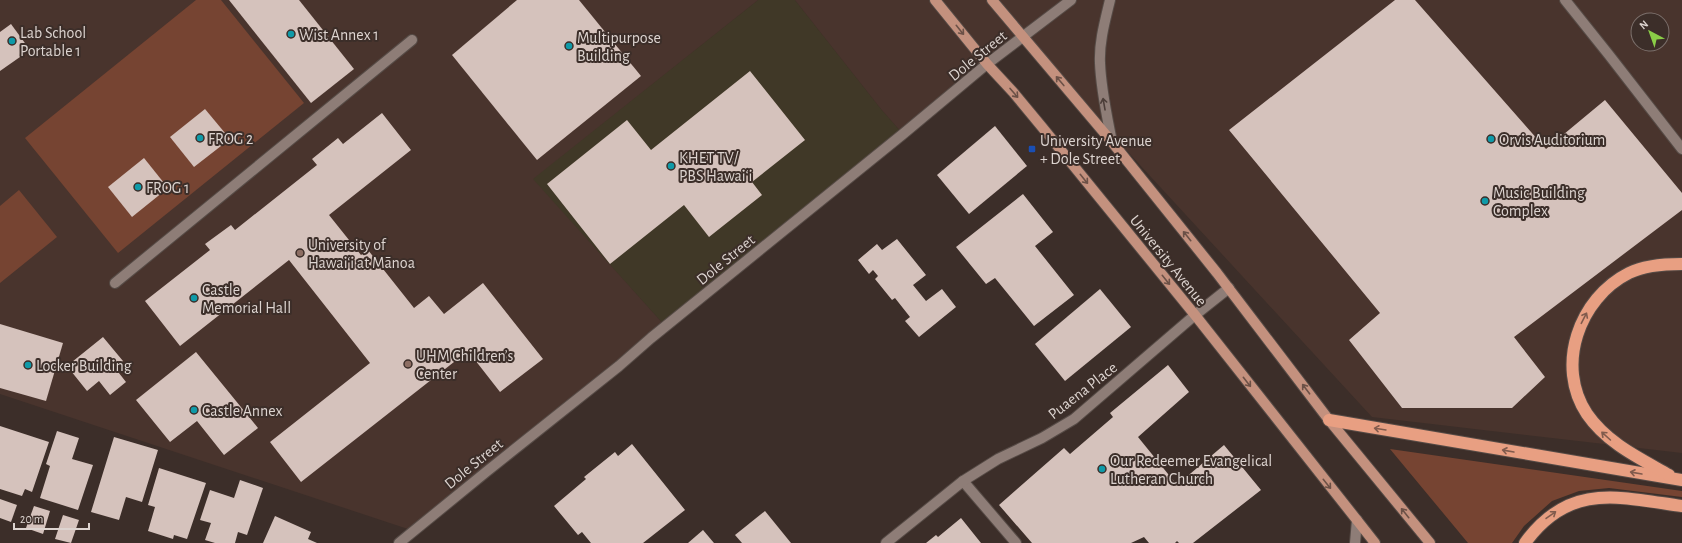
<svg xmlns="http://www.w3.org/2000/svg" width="1682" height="543" font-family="'Alegreya Sans',sans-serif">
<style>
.commercial{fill:#403827}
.built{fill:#49342d;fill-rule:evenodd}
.green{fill:#764432}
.building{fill:#d5c2bc}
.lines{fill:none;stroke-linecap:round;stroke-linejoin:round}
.minor-casing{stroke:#564b46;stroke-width:12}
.major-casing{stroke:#564b46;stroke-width:12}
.highway-casing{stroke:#564b46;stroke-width:14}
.minor{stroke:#8e7d77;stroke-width:10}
.major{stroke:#c4917e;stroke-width:10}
.highway{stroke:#e89f82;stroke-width:12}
.oneway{stroke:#6c5147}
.oneway2{stroke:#4c3e39}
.oneway3{stroke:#815b4d}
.culture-dot{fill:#0f9aa8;stroke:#3c2e29;stroke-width:1.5}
.transit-dot{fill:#1a4fb4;stroke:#3c2e29;stroke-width:1.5}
.education-dot{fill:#8d6e63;stroke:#3c2e29;stroke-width:1.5}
.labels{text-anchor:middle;stroke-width:4;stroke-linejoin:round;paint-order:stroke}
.poi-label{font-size:16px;fill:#ddd4d0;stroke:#3c2e29;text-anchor:start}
.street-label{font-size:16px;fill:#ddd4d0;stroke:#3c2e29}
</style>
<rect width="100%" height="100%" fill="#3c2e29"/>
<path class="commercial" d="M758,0H795L881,109L903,134L666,327L532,179Z"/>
<g class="built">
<path d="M0,0H758L533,179L666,327L414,531L0,394Z"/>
<path d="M795,0H1682V453L1372,417L1023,38L903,134L881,109ZM1638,20H1662V44H1638Z"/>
</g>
<g class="green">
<path d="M196,0H221L304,103L118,253L25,138Z"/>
<path d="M19,190L57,237L0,283V206Z"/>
<path d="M1390,449L1682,491V497L1609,488L1579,491L1552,501L1524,526L1512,543H1468Z"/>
</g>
<g class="building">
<path d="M229,0H299L354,69L311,103Z"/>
<path d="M517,0H579L641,76L537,160L452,55Z"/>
<path d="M1395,0H1415L1546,149L1605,100L1682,193V210L1514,337L1545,377L1512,408H1402L1349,340L1380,313L1229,130Z"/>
<path d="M11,24L30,50L0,71V32Z"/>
<path d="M750,71L805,140L752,182L762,195L709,237L684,205L610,264L547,184L627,120L651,150Z"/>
<path d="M205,109L230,139L194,167L170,137Z"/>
<path d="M382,113L411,150L329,215L361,255L368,250L414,308L429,296L444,314L483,283L543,359L500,392L468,351L301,482L270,442L370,363L289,260L180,346L145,301L210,250L205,244L231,225L235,230L317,165L312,159L338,138L343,144Z"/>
<path d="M995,126L1027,166L969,214L937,175Z"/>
<path d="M144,158L168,188L132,217L108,187Z"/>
<path d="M1023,194L1053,232L1035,246L1074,295L1034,326L995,278L986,284L956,247Z"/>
<path d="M897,239L926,275L913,285L926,301L942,289L956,307L919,337L905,321L910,317L895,298L892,300L875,279L878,276L873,270L869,274L858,260L877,244L882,250Z"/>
<path d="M1100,289L1131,327L1065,381L1035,344Z"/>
<path d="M0,324L63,343L46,401L0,388Z"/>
<path d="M103,337L123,361L115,368L126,382L110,395L99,381L87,391L67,366Z"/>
<path d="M196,352L258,428L224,455L197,421L170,442L136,400Z"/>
<path d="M1168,365L1189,392L1138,437L1177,485L1224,445L1261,490L1193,543H1179L1177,541L1175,543H1149L1144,537L1131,543H1032L999,505L1064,448L1070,454L1113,417L1110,413Z"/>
<path d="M0,426L49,442L32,492L25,489L22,496L0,489Z"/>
<path d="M57,431L79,438L72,459L93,465L78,510L40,498L50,466L46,464Z"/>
<path d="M114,437L158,450L142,502L126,497L119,520L91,512Z"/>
<path d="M632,444L685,510L643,543H591L582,532L578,535L554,506L586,479L584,477L615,452L618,456Z"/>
<path d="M159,468L206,483L187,539L174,535L173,539L148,531L155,507L148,505Z"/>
<path d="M240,480L263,488L247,535L238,532L235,543H215L205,540L211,523L200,520L210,490L234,498Z"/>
<path d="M0,499L17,505L11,522L0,518Z"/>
<path d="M34,506L50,511L43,534L26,528Z"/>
<path d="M765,511L791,543H742L735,535Z"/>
<path d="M63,515L79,520L71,543L55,539Z"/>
<path d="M275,516L311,532L308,539L317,543H263Z"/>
<path d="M961,518L981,543H926L936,535L938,537Z"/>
<path d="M703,530L714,543H688Z"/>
</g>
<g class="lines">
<defs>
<g id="minor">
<path d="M1110,0C1105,21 1099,42 1100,63C1101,90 1107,116 1112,142"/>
<path d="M1565,0L1609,55L1682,149"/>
<path d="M115,283L412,40"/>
<path d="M963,481L1016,543"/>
<path d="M399,543L486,472L619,366L651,338L903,134L987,64L1071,0"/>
<path d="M886,543L963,481L998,459L1042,438L1074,419L1195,315L1229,288"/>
<path d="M1355,543L1357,520"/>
</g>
<g id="major">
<path d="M935,0L987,64L1013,92L1042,127L1195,315L1375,543"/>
<path d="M992,0L1112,142L1217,273L1329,420L1430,543"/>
</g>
<g id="highway">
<path d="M1329,420L1682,480"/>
<path d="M1669,475C1639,458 1607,443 1587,414C1555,366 1579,298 1629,273C1645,265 1664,264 1682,264"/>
<path d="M1525,543C1569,482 1618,497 1682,506"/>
</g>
</defs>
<use href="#minor" class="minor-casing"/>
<use href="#major" class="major-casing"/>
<use href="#highway" class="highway-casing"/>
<use href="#minor" class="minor"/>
<use href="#major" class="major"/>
<use href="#highway" class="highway"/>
</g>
<defs><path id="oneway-shaft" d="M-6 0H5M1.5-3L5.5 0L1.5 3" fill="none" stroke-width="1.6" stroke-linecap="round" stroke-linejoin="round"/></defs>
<g class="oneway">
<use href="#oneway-shaft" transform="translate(960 30) rotate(51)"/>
<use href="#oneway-shaft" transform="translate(1060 81) rotate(-130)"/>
<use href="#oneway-shaft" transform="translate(1014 93) rotate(49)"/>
<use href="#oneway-shaft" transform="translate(1084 179) rotate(51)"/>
<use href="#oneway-shaft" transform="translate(1187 236) rotate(-129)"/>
<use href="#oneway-shaft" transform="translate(1166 280) rotate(51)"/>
<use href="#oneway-shaft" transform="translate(1247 382) rotate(52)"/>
<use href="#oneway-shaft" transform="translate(1306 389) rotate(-127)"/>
<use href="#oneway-shaft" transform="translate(1327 484) rotate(51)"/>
<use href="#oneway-shaft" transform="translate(1405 513) rotate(-129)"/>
</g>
<use class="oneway2" href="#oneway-shaft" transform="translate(1104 104) rotate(-100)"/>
<g class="oneway3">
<use href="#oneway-shaft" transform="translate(1584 318) rotate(-63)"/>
<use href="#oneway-shaft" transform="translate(1380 429) rotate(-171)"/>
<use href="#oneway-shaft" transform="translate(1606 436) rotate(-138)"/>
<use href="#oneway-shaft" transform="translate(1508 451) rotate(-170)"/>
<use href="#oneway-shaft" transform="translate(1636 473) rotate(-170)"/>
<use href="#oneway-shaft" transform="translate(1551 515) rotate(-35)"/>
</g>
<g class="culture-dot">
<circle cx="291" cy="34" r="4"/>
<circle cx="12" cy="41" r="4"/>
<circle cx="569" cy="46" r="4"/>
<circle cx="200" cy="138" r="4"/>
<circle cx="1491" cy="139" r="4"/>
<circle cx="671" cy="166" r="4"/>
<circle cx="138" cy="187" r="4"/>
<circle cx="1485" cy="201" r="4"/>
<circle cx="194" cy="298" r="4"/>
<circle cx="28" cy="365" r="4"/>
<circle cx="194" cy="410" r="4"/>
<circle cx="1102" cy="469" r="4"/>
</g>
<rect class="transit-dot" x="1028" y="145" width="8" height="8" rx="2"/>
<g class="education-dot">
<circle cx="300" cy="253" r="4"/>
<circle cx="408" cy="364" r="4"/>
</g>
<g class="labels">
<g class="poi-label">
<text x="20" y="38">Lab School<tspan x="20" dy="18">Portable 1</tspan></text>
<text x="299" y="40">Wist Annex 1</text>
<text x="577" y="43">Multipurpose<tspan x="577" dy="18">Building</tspan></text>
<text x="208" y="144">FROG 2</text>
<text x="1499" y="145">Orvis Auditorium</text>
<text x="1040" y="146">University Avenue<tspan x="1040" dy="18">+ Dole Street</tspan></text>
<text x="679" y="163">KHET TV/<tspan x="679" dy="18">PBS Hawai‘i</tspan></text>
<text x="146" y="193">FROG 1</text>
<text x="1493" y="198">Music Building<tspan x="1493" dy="18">Complex</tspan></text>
<text x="308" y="250">University of<tspan x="308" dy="18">Hawaiʻi at Mānoa</tspan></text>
<text x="202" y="295">Castle<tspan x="202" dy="18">Memorial Hall</tspan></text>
<text x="416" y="361">UHM Children’s<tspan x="416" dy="18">Center</tspan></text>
<text x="36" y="371">Locker Building</text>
<text x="202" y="416">Castle Annex</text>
<text x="1110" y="466">Our Redeemer Evangelical<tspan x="1110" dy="18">Lutheran Church</tspan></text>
</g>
<g class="street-label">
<text transform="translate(977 55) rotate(-39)" y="6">Dole Street</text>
<text transform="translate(725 259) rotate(-39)" y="6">Dole Street</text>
<text transform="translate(1169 260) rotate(51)" y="6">University Avenue</text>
<text transform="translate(1082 390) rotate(-38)" y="6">Puaena Place</text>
<text transform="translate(473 463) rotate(-39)" y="6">Dole Street</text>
</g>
</g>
<g transform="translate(1650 32) rotate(319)"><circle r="19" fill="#3c2e29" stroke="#7c706c"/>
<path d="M0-3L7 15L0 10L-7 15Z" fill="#8ace47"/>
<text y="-6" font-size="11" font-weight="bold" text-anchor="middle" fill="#ddd4d0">N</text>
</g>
<path d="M14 523v6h75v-6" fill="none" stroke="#ddd4d0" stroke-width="2"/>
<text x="20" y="523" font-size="12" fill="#ddd4d0" stroke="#3c2e29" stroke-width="3" paint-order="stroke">20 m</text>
</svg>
